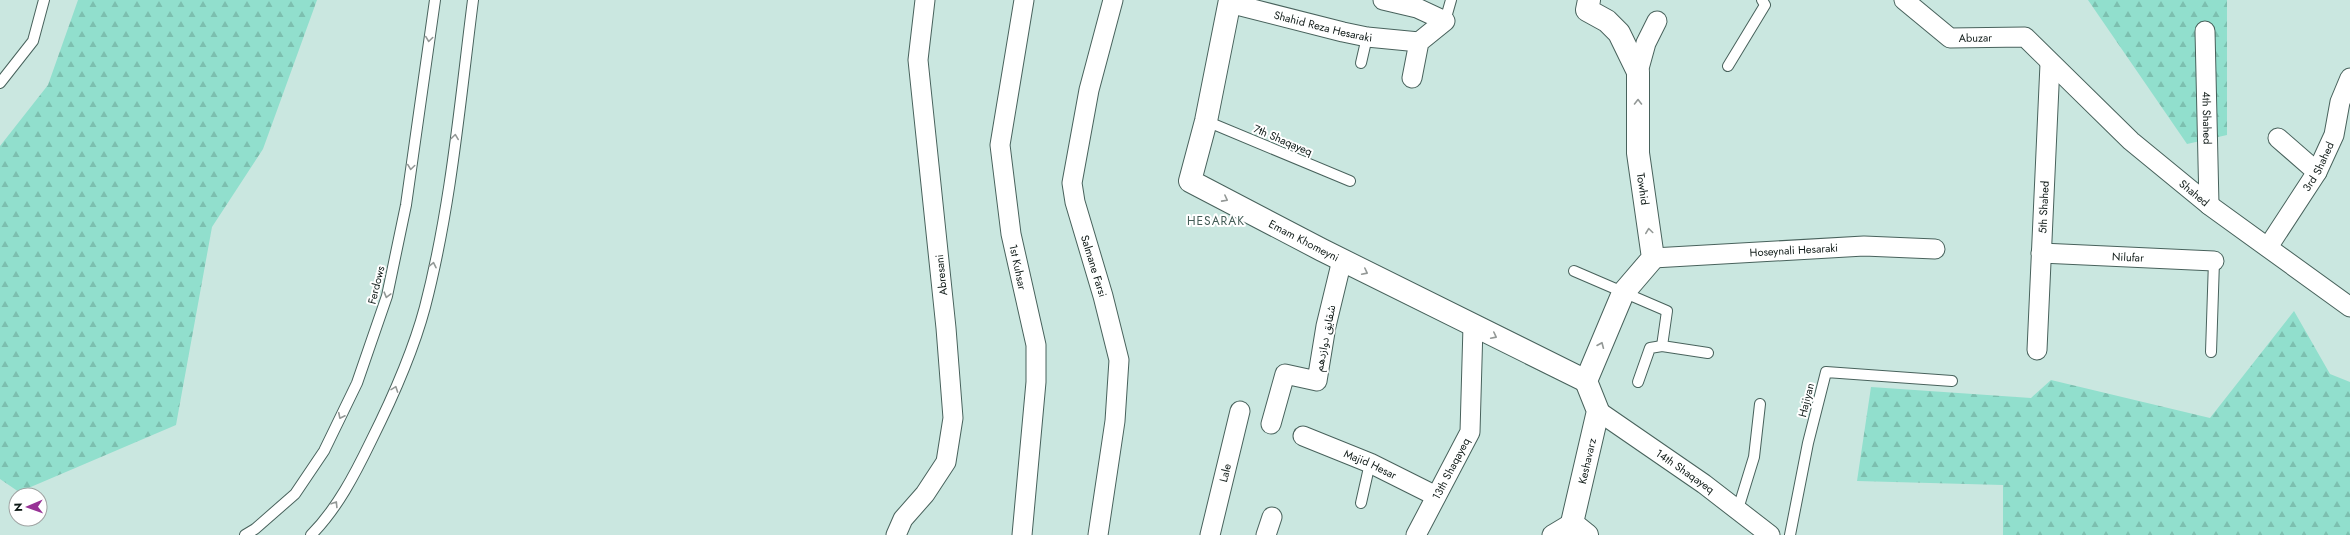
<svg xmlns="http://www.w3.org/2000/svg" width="2350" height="535" font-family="Jost,'Noto Sans Arabic',sans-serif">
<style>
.forest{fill:url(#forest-firs)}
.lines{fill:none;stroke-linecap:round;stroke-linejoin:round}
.lane-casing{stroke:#48625c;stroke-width:12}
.street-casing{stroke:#48625c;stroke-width:21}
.secondary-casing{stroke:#48625c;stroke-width:24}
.lane{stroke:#fff;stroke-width:10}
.street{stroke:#fff;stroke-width:19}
.secondary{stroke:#fff;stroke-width:22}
.oneway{stroke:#939896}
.labels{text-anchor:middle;stroke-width:4;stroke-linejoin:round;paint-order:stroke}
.street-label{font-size:11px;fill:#0e1916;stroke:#fff}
.neighbourhood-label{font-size:12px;letter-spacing:1px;fill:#445d57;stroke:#fff}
</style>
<defs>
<pattern id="forest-firs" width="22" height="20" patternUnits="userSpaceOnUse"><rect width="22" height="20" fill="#91dfcd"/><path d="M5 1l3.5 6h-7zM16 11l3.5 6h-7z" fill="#7cbfaf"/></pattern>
</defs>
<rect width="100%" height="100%" fill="#cae7e0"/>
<g class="forest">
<path d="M78,0H317L263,149L212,227L176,425L19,492L0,479V146L48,85Z"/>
<path d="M2088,0H2227V135L2187,144Z"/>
<path d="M2294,311L2330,374L2350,382V535H2003V485L1857,481L1871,387L2031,398L2051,380L2210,418Z"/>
</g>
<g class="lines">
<defs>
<g id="lane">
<path d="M1445,21L1451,0"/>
<path d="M1361,63L1367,37"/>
<path d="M1728,66L1765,5L1762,0"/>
<path d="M0,83L33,41L44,0"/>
<path d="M1206,121L1350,181"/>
<path d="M1574,271L1667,311L1662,346L1708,353"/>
<path d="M2211,352L2214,261"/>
<path d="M1638,382L1650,348L1662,346"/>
<path d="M1361,503L1370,463"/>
<path d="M1738,509L1754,457L1760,404"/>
<path d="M245,535L255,529L295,494L324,451L357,383L387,296L406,205L435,0"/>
<path d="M311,535C337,509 355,474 371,441C392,399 413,352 425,307C451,207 460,102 473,0"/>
<path d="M1790,535L1808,443L1826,372L1952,381"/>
</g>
<g id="street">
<path d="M1383,0L1417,8L1445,21L1419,42L1412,78"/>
<path id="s1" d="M1904,0L1950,38L2025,37L2131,141L2209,205L2350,307"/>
<path id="s2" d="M1229,3L1343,32L1367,37L1419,42"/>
<path id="s3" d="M2205,31L2209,205"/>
<path d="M1638,72L1646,43L1657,21"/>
<path d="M2278,138L2317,172"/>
<path id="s4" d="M2268,247L2317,172L2334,135L2340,102L2350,78"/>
<path id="s5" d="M2041,253L2214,261"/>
<path id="s6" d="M1653,258L1864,246L1935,249"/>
<path id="s7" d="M2037,350L2050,64"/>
<path id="s8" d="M1598,411L1704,484L1770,535"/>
<path d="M1271,424L1285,374L1317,381L1326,326L1342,260"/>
<path id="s9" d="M1303,436L1370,463L1436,496"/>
<path d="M896,535L903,519L925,494L946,462L953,418L946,328L918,60L925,0"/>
<path d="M1022,535L1036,382V345L1011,234L1000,145L1024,0"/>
<path d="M1098,535L1115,421L1119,360L1103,296L1075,202L1072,183L1089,90L1113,0"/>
<path id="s10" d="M1210,535L1240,411"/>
<path d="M1266,535L1272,517"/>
<path id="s11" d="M1416,535L1470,432L1473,326"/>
<path d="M1552,535L1572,523"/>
</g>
<g id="secondary">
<path id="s12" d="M1230,0L1206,121L1190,181L1322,250L1586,381"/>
<path d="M1586,381L1623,293L1653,258L1638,153V72L1619,33L1607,21L1587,10L1589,0"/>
<path d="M1586,381L1598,411L1572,523L1587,535"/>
</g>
</defs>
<use href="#lane" class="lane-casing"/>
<use href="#street" class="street-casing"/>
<use href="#secondary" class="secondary-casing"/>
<use href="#lane" class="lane"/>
<use href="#street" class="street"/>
<use href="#secondary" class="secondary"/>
</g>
<defs><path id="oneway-chevron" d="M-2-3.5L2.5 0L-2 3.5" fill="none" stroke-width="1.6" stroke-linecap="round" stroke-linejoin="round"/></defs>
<g class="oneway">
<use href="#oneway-chevron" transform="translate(429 39) rotate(98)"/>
<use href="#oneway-chevron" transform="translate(1638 102) rotate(-90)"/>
<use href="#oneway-chevron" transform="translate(455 137) rotate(-82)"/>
<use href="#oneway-chevron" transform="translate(411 167) rotate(98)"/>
<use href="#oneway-chevron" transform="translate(1225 199) rotate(28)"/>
<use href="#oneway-chevron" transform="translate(1649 231) rotate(-98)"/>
<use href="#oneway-chevron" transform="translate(433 265) rotate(-78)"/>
<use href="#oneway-chevron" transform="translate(1365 272) rotate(27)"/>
<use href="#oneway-chevron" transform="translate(387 295) rotate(105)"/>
<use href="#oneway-chevron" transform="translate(1494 336) rotate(27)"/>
<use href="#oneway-chevron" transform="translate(1601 345) rotate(-67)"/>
<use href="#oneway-chevron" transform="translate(395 389) rotate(-70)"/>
<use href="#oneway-chevron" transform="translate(341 416) rotate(116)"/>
<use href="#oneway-chevron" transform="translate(335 504) rotate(-58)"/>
</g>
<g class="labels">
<g class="street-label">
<text dy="4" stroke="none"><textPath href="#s2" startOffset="97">Shahid Reza Hesaraki</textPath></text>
<text dy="4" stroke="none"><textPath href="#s1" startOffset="85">Abuzar</textPath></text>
<text dy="4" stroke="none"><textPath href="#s3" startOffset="87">4th Shahed</textPath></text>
<text transform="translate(1283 140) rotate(23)" y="4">7th Shaqayeq</text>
<text dy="4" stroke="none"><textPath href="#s4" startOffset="95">3rd Shahed</textPath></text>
<text transform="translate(1643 189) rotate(82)" y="4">Towhid</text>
<text dy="4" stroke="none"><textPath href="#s1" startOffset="365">Shahed</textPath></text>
<text dy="4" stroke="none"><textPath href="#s7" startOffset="143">5th Shahed</textPath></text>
<text dy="4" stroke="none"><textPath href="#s12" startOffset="314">Emam Khomeyni</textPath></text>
<text dy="4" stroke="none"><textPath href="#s6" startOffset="141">Hoseynali Hesaraki</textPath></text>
<text dy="4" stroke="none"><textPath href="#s5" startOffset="87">Nilufar</textPath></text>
<text transform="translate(1094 266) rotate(73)" y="4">Salmane Farsi</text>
<text transform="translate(1018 267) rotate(78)" y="4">1st Kuhsar</text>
<text transform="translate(941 275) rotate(-96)" y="4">Abresani</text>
<text transform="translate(376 285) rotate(-76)" y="4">Ferdows</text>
<text transform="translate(1325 338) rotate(-79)" y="4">شقایق دوازدهم</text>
<text transform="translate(1806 400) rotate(-76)" y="4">Hajiyan</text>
<text transform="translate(1587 461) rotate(-77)" y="4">Keshavarz</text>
<text dy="4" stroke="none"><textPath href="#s9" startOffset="73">Majid Hesar</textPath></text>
<text dy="4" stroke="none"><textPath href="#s11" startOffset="75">13th Shaqayeq</textPath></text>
<text dy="4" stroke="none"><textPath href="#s8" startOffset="106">14th Shaqayeq</textPath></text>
<text dy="4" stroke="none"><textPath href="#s10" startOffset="64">Lale</textPath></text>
</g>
<g class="neighbourhood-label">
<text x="1216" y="225">HESARAK</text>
</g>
</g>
<g transform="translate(28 507) rotate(268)"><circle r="19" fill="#ffffff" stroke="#9fa3a2"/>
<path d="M0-3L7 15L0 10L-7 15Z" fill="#983296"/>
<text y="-6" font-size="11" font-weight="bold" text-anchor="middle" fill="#0e1916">N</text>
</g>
</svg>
